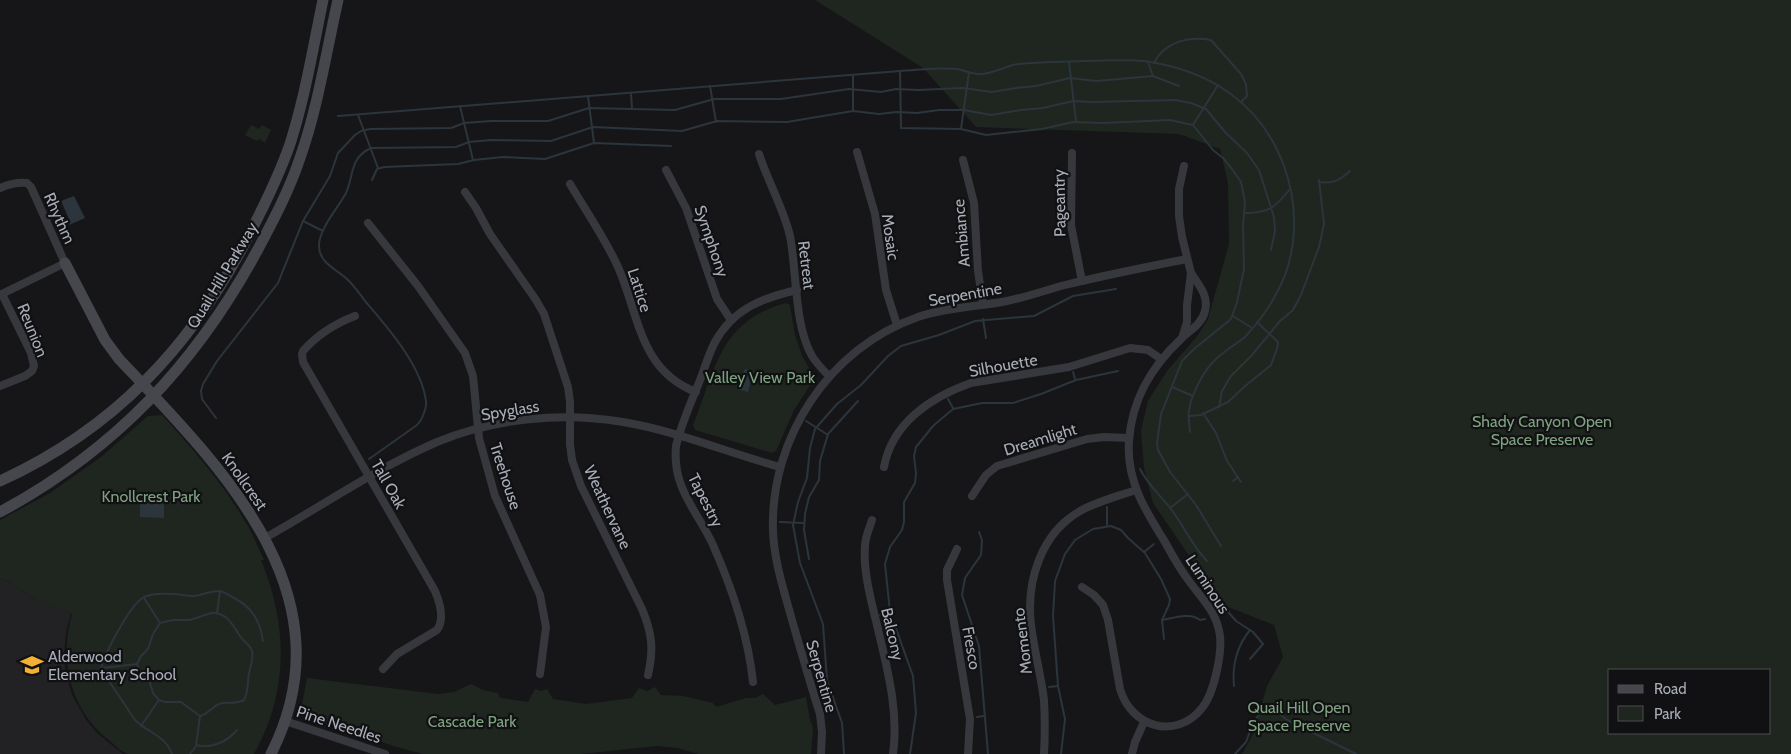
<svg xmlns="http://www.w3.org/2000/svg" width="1791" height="754" font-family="Cabin,sans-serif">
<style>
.built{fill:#222225}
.green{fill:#1e261f;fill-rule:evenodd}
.water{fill:#2c353c}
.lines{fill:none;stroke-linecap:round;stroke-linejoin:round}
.stream{stroke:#2c353c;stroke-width:2}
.street{stroke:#37383d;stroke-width:8}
.secondary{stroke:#45474d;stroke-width:11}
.labels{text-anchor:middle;stroke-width:4.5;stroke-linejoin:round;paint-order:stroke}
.street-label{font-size:16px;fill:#a8adb8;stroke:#111113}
.park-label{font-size:16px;fill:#7fa381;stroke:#111113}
.poi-label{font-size:16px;fill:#a8adb8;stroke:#111113;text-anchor:start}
</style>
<rect width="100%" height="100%" fill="#161618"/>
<path class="built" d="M0,578L12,583L35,599L71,613L66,633L64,653L65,670L72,695L86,720L98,734L123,754H0Z"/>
<g class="green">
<path d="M815,0H1791V754H1242L1253,734L1267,686L1283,657L1274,625L1228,607L1201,573L1153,503L1144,468L1141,430L1148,401L1167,371L1198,335L1208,319L1229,244L1228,183L1220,149L1179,134L976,127L923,68ZM1770,670V733H1610V670Z"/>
<path d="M251,125L259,129L262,125L271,130L265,143L259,139L257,141L245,135Z"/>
<path d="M786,303L790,305L795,335L802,356L815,378L794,410L776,451L772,453L695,430L693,425C716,369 719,321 786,303Z"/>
<path d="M162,415C194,450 226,487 249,528C255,539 259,550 264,560H261C288,626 289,691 254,754C225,754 196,754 166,754C154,754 140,754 128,754C122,753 115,745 110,741C70,710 59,661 72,614L35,599L12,583L0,578V520L50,493L101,457L148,416Z"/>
<path d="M307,678L438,694L454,692L471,684L483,690L498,693L499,697L502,698L528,702L535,689L541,691L547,689L553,699L586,704L632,698L639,688L647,691L655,687L661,695L683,696L713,703L716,707L746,698H755L763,694L775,705L806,697L810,720L812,724L813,730L811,754H698L678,748L657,746L581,754H423L397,747L302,716L301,710Z"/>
</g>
<g class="water">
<path d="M74,196L85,218L69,225L67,220L69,219L61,201Z"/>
<path d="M745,369L754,371L748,392L737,389C734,380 742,376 745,369Z"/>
<path d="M152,500L164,504V518L140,517V503H145Z"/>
</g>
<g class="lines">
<g class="stream">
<path d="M1069,62L1076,121"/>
<path d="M1148,62L1153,76"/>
<path d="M1154,63C1164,42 1189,36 1211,40L1241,74L1246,84L1247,96L1241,102"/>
<path d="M900,71L901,128L961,129L986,135L1042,129L1073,122L1103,123L1170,120L1193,125L1213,150L1223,158L1232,169L1241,182L1245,202L1243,226L1244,269L1237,302L1231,319L1194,349L1182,361L1161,414L1157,443L1158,450L1170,472L1196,505L1221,546"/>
<path d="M853,76V111"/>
<path d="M710,86L716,122"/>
<path d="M631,93L632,108"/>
<path d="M588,96L594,143"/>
<path d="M460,106L473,160"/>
<path d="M358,115L378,168"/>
<path d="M338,116L900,71C919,70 938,67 957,69C964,70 971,74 979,74C991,75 1007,65 1019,64C1040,62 1062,62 1083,61C1103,61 1124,59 1144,61C1209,70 1261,103 1284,166C1299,207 1298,256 1276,294C1268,310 1257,324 1245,337C1235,345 1224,351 1215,360C1204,370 1191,395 1189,410C1188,417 1189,425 1190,432"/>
<path d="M1193,125L1218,85"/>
<path d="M961,129L969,72"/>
<path d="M372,180L377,169L384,167L458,164L474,160L503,157L545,159L594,143L671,146"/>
<path d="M1319,182C1334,184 1340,180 1350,171"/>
<path d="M1244,213C1269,213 1275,208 1290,189"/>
<path d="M303,221L323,231"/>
<path d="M1233,316L1252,328"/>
<path d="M983,319L986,338"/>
<path d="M1073,372L1075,379"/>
<path d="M1172,387L1193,396"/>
<path d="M948,399L953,408"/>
<path d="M1219,407L1222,391L1231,376L1252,355L1280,321L1293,310L1301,295L1319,247L1324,224L1319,180"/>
<path d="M1203,413L1216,433L1227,461L1241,482"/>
<path d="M1189,416L1201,415L1228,402L1244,387L1271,365L1277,349L1278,342L1257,322"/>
<path d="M216,418L202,399L201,391L203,384L217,361L278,283L303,221L330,176L338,153L355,135L361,131L370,129L451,128L464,123L491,121H548L589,108L675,110L714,99H781L849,89L881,92L896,89L918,90L963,88L992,92L1016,88L1036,86L1070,78L1096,81L1153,76L1179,86"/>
<path d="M806,421L828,435"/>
<path d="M369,459L417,425C422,420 427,408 426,401C421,365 388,328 365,301C360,294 354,286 348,280C338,270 320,264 319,247C318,230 338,208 346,193C354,176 349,158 371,148L456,147L469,142L491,140L551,141L593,127L682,131L717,121L787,122L853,111L879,114L897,112L917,113L939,110H964L991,115L1021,110L1043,108L1073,101L1093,102L1175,100L1191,103L1206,109L1225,132L1247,153L1259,170L1274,217L1275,231L1271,250"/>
<path d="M1140,469C1148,485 1161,496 1171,509C1184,526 1192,546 1207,561"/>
<path d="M1233,481L1238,477"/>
<path d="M1107,507V525"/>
<path d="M1170,508L1188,494"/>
<path d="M780,522L803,523"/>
<path d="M979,532L982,540L981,555L965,578L962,595L979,646L988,754"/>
<path d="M1144,552L1154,544"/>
<path d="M809,559L804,530L805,514L809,497L819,480L820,461L828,434L858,401"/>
<path d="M1208,591L1213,594L1236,621L1253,632L1263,644L1250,659"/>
<path d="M144,598L160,623"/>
<path d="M211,613C227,612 232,624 240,636C243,641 250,644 252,651C254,660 250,665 249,674C247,683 249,691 244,700C234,705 226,701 219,704C212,707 208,714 200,716L181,702H165L159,700L153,693L150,683L140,672L137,664L141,656L148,649L153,634L160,623L173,620H190Z"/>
<path d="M217,613L220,591"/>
<path d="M880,615L889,612"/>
<path d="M1162,620C1173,618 1191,612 1200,620L1205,619"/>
<path d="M102,668L137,664"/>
<path d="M1234,686C1232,666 1237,646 1250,630"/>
<path d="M1049,687L1058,686"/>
<path d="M1274,709L1287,720L1356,754"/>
<path d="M977,717L984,716"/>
<path d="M141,726L159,700"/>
<path d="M196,745C211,749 227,742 237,730"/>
<path d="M172,754C165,735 148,733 135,720L101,669C104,654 129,608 141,599C151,591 178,594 190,596C200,597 210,590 220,591C225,592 230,596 234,598C252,607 260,621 263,641"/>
<path d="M190,754L196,746L200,716"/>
<path d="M844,754L842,723L827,680L823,624L800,563L793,525L798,502L807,478L810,448L815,429L837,404L861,385L888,356L901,346L939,335L975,321L1034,316L1073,296L1116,289"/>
<path d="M910,754L916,713L913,676L890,612L885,564L890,547L902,530L904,522V502L915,483L916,473L914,456L916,447L933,426L953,409L982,403H1013L1041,394L1076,380L1118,371"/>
<path d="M1061,754L1065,719L1058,686L1053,616L1055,581L1065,554L1075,540L1093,529L1111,526L1121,530L1128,538L1145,553L1161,579L1170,599L1169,605L1162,620L1164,639"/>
<path d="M1235,754L1246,742L1253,723L1260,713"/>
</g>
<g class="street">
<path d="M857,152L875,214L886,290L897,325"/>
<path d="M1072,153L1071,225L1082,281"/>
<path d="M759,154C768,182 783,207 790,236C797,272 794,325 812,356C817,364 823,370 829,376"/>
<path d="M963,160L974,203L978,271L983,304"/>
<path d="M666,170L686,208L717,299L731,320"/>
<path d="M570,184C586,211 605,238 618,267C639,314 639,370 696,392"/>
<path d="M0,188C9,184 18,182 27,183L31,187L65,263L0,295"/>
<path d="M465,192L476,208L490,234L536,300L544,314L568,387L570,402V444L572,460L581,486L642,609C652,633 654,649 648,675"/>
<path d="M368,223L418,286L465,353L473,376L479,438L495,496L540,595L546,627L540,674"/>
<path d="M355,316C334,324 318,334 303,351L302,354L303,362L435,591C440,603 445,619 437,630L397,654L383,669"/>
<path d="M1183,335L1187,322V305L1191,273L1182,237L1179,216V189L1184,166"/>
<path d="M0,386L25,376L32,371L34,366L31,353L2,294"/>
<path d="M884,467C892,423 931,397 971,383L1069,367L1130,348L1148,350L1161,359"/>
<path d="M972,496L986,475L997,466L1087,439L1104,437L1129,438"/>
<path d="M872,520C869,529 865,537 865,546C863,572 871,600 877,625C887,668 899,710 893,754"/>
<path d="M265,538C322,506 377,468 437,442C495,418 562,412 623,422C677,431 728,453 780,467"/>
<path d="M957,549L947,570V580L970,719L968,754"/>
<path d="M1082,587L1094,595L1103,605L1108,620L1120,689C1131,727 1176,741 1202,708C1214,694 1222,654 1220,636C1217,612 1202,599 1189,581C1180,569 1172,555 1165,542C1145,510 1126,480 1129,441C1132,399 1151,367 1181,339C1190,330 1202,324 1205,311C1209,296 1199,285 1191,273"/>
<path d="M753,682C748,635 732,588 713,545C697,510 672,489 676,446C681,425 690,405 698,385C704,371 708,355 715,342C733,309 762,298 797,290"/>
<path d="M285,721L385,754"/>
<path d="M821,754L822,732L820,714C810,683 801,651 792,620C784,591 774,561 773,531C770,438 829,348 918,317C947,307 977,307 1007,301C1027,297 1046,290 1065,285C1106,275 1146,267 1187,259"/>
<path d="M1044,754C1045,736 1045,718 1044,700C1041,675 1034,650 1031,625C1026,581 1041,532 1082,510C1099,501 1118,496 1136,490"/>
<path d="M1132,754L1135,742L1144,722"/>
</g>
<g class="secondary">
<path d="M65,263L105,340L119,359C221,467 352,594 271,754"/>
<path d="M0,481C114,429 191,347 248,237C264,206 279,176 290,144C305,97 313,48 323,0"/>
<path d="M0,512C115,450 195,365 257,251C273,221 289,191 300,158C318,107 326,53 338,0"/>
</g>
</g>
<defs>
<symbol id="school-bare" viewBox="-9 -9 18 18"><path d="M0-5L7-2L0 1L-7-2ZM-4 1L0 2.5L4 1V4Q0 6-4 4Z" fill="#f2b134" stroke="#111113" stroke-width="2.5" paint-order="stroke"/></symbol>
</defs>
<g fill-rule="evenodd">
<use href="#school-bare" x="16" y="649" width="32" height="32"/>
</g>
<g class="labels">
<g class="street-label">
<text transform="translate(1059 203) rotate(-91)" y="6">Pageantry</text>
<text transform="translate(60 218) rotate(66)" y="6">Rhythm</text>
<text transform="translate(961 233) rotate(-95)" y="6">Ambiance</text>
<text transform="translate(891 237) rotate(82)" y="6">Mosaic</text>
<text transform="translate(712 241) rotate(71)" y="6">Symphony</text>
<text transform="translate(807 265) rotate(83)" y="6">Retreat</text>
<text transform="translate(222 275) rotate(-59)" y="6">Quail Hill Parkway</text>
<text transform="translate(640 290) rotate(72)" y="6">Lattice</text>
<text transform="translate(965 294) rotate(-10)" y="6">Serpentine</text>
<text transform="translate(33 330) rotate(68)" y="6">Reunion</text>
<text transform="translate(1003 365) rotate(-10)" y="6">Silhouette</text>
<text transform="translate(510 410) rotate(-9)" y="6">Spyglass</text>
<text transform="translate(1040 439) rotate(-17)" y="6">Dreamlight</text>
<text transform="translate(506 476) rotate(72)" y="6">Treehouse</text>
<text transform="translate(245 481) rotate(55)" y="6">Knollcrest</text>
<text transform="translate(389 484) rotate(60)" y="6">Tall Oak</text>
<text transform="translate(706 500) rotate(63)" y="6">Tapestry</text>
<text transform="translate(608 507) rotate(65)" y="6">Weathervane</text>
<text transform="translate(1208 584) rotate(57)" y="6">Luminous</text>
<text transform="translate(893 634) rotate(77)" y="6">Balcony</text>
<text transform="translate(1022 641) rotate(-97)" y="6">Momento</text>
<text transform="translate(972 648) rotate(80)" y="6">Fresco</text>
<text transform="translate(822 676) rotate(74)" y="6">Serpentine</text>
<text transform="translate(339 724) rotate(18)" y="6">Pine Needles</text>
</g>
<g class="park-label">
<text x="760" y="383">Valley View Park</text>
<text x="1542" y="427">Shady Canyon Open<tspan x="1542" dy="18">Space Preserve</tspan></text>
<text x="151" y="502">Knollcrest Park</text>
<text x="1299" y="713">Quail Hill Open<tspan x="1299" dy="18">Space Preserve</tspan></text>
<text x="472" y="727">Cascade Park</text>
</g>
<g class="poi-label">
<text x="48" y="662">Alderwood<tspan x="48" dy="18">Elementary School</tspan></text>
</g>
</g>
<rect x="1608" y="669" width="162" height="65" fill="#111113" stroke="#4d4f55"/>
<rect x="1618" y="685" width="25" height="8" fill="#45474d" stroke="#4d4f55"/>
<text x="1654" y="694" font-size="15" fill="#a8adb8">Road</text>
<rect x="1618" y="706" width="25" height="15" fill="#1e261f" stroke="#4d4f55"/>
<text x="1654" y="719" font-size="15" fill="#a8adb8">Park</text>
</svg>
